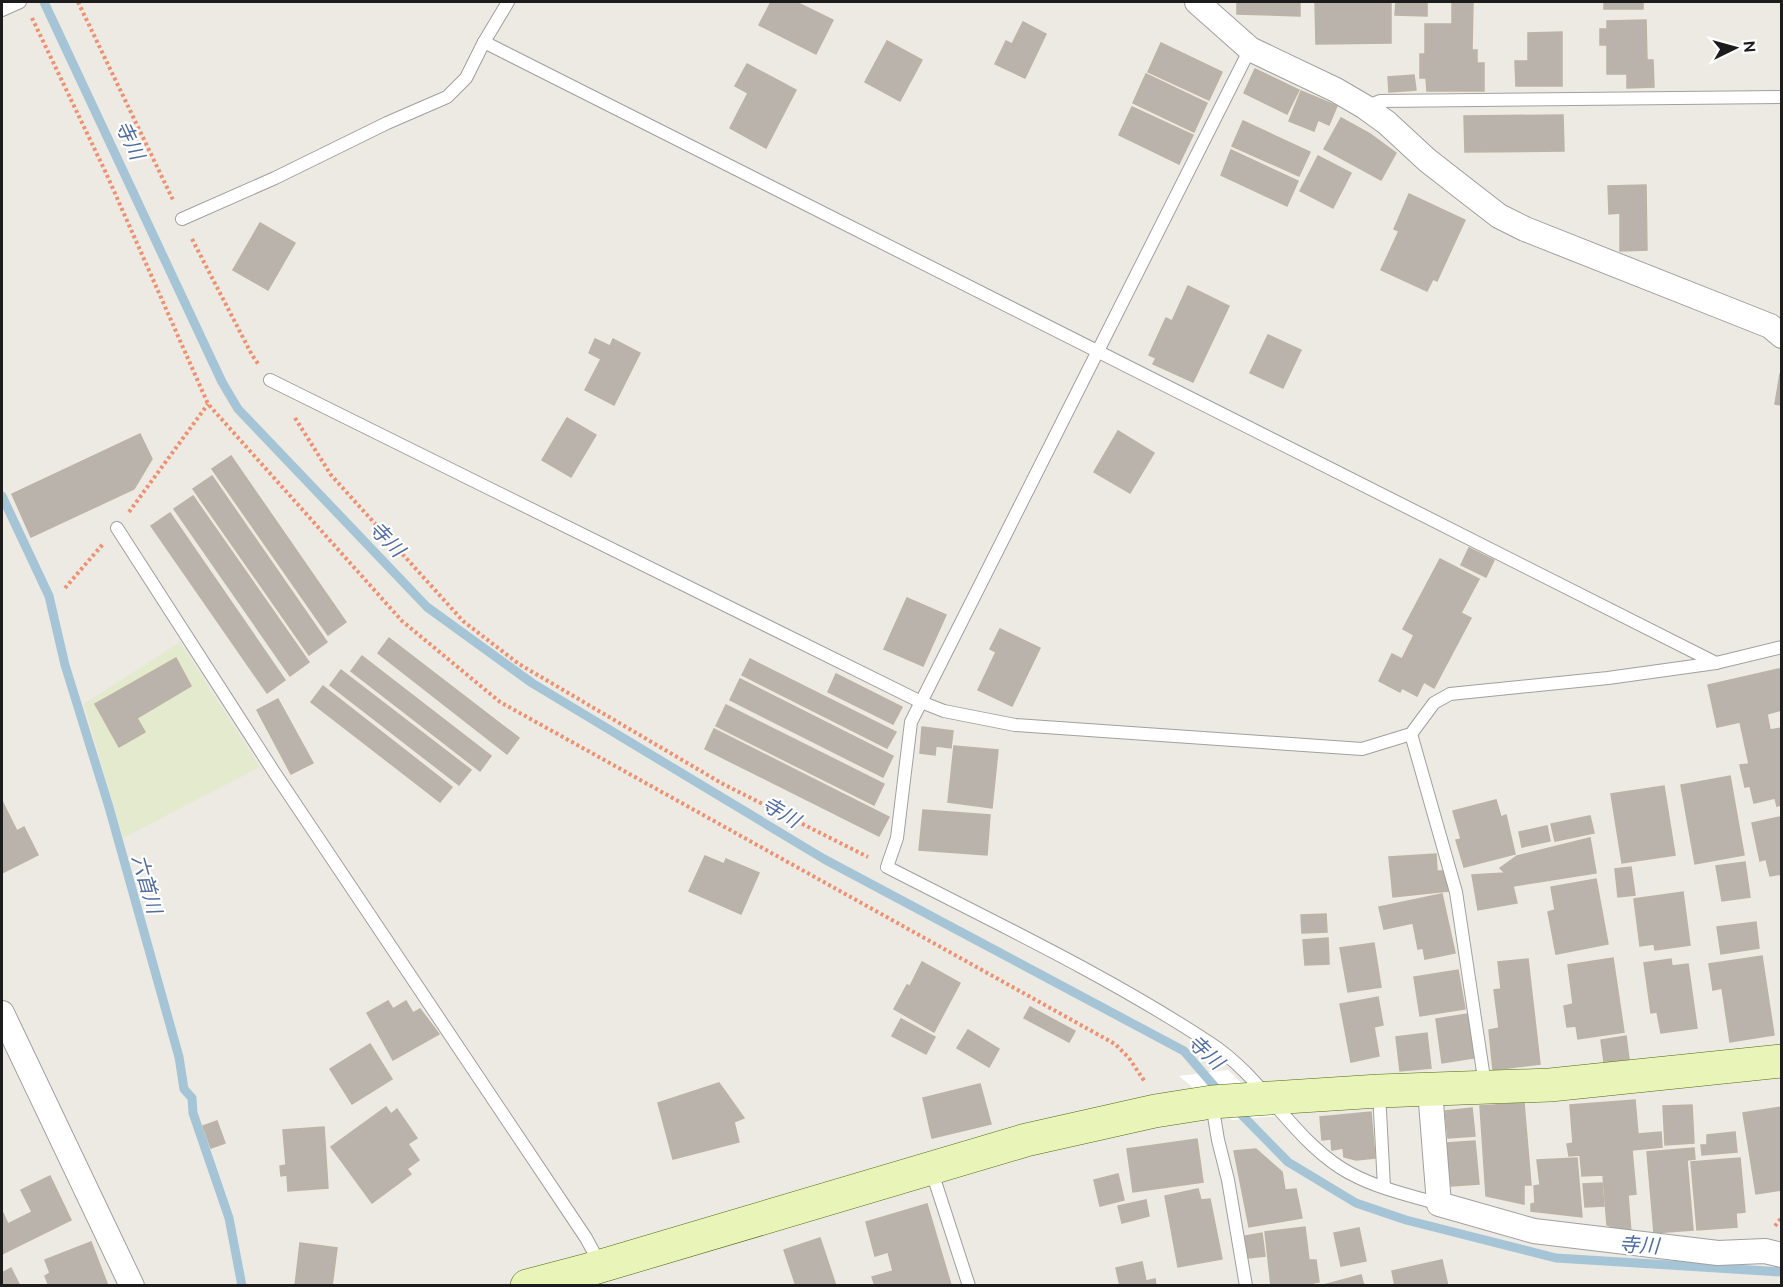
<svg xmlns="http://www.w3.org/2000/svg" width="1783" height="1287" font-family="Ubuntu,'Noto Sans JP',sans-serif">
<style>
.farmland{fill:#e4eace}
.pier{fill:#fff}
.lines{fill:none;stroke-linecap:round;stroke-linejoin:round}
.stream{stroke:#a5c5d7;stroke-width:9}
.building{fill:#b9b3ac;stroke:#bdb3a5;stroke-width:1.5}
.lane-casing{stroke:#a0a0a0;stroke-width:14}
.street-casing{stroke:#a0a0a0;stroke-width:26}
.secondary-casing{stroke:#51690c;stroke-width:34}
.path{stroke:#ef9070;stroke-width:4;stroke-dasharray:3 3;stroke-linecap:butt}
.lane{stroke:#fff;stroke-width:12}
.street{stroke:#fff;stroke-width:24}
.secondary{stroke:#e8f4b8;stroke-width:33}
.labels{text-anchor:middle;stroke-width:4.5;stroke-linejoin:round;paint-order:stroke}
.water-label{font-size:20px;font-style:italic;fill:#506da3;stroke:#fff}
</style>
<rect width="100%" height="100%" fill="#eceae2"/>
<path class="farmland" d="M180,642L260,767L123,838L84,704Z"/>
<path class="pier" d="M1228,1070L1258,1100L1276,1116L1232,1120L1179,1076Z"/>
<g class="lines">
<g class="stream">
<path d="M44,2L222,382L238,409L427,607L532,683L824,859L1184,1051L1221,1094"/>
<path d="M2,496L49,596L65,665L109,807L179,1057L184,1089L192,1098L193,1113L229,1218L242,1286"/>
<path d="M1235,1108L1288,1162L1356,1203L1406,1220L1556,1258L1782,1272"/>
</g>
</g>
<g class="building">
<path d="M771,2H796L833,20L816,54L759,25Z"/>
<path d="M1237,2H1300V16L1237,14Z"/>
<path d="M1315,2H1391V43L1316,44Z"/>
<path d="M1396,2H1427V16L1395,15Z"/>
<path d="M1452,2H1473L1472,50H1477V63H1484V91H1427L1426,78H1420V54H1425V24H1452Z"/>
<rect x="1604" y="2" width="39" height="7"/>
<path d="M1646,20L1647,60H1653L1654,87L1627,88V74H1607V45H1600V29H1607V21Z"/>
<path d="M1023,22L1046,34L1025,78L995,64L1006,41L1012,44Z"/>
<path d="M1562,32V86H1516L1515,61H1528V33Z"/>
<path d="M887,41L922,60L900,101L865,82Z"/>
<path d="M1161,43L1222,72L1209,100L1148,72Z"/>
<path d="M747,64L796,90L766,148L730,128L748,93L735,86Z"/>
<path d="M1255,69L1299,90L1287,114L1244,93Z"/>
<path d="M1146,74L1207,103L1194,132L1133,103Z"/>
<path d="M1414,75L1416,90L1389,92L1388,77Z"/>
<path d="M1301,91L1337,106L1329,125L1318,120L1314,131L1289,121Z"/>
<path d="M1132,107L1193,135L1179,164L1119,135Z"/>
<path d="M1563,115L1564,151L1465,152L1464,116Z"/>
<path d="M1341,118L1370,134L1396,153L1381,180L1324,149Z"/>
<path d="M1243,121L1310,152L1299,176L1232,146Z"/>
<path d="M1231,150L1298,181L1287,206L1221,175Z"/>
<path d="M1318,156L1351,173L1333,208L1300,191Z"/>
<path d="M1646,185L1647,250L1620,251V213L1609,214L1608,186Z"/>
<path d="M1409,194L1465,220L1437,281L1433,279L1427,291L1381,270L1399,231L1394,229Z"/>
<path d="M260,223L295,243L268,290L233,270Z"/>
<path d="M1188,286L1229,306L1193,382L1153,364L1156,358L1149,355L1166,318L1172,321Z"/>
<path d="M1268,335L1301,350L1283,388L1250,373Z"/>
<path d="M595,339L610,346L613,339L640,353L614,405L585,390L601,359L589,353Z"/>
<path d="M1780,374H1782V405L1775,404Z"/>
<path d="M567,418L596,435L571,477L542,460Z"/>
<path d="M1118,431L1154,453L1130,493L1094,472Z"/>
<path d="M140,434L152,459L134,489L31,537L12,494Z"/>
<path d="M231,456L346,622L328,635L212,469Z"/>
<path d="M212,476L327,642L309,655L193,489Z"/>
<path d="M193,496L309,662L290,676L174,509Z"/>
<path d="M170,513L285,680L267,693L151,526Z"/>
<path d="M1469,548L1494,560L1486,577L1461,565Z"/>
<path d="M1440,559L1479,579L1461,613L1471,618L1434,688L1424,682L1417,696L1402,688L1400,692L1379,681L1392,654L1402,659L1414,635L1403,629Z"/>
<path d="M907,598L946,615L923,666L884,649Z"/>
<path d="M1000,629L1040,648L1012,706L978,690L996,652L990,649Z"/>
<path d="M389,638L519,738L507,754L378,653Z"/>
<path d="M362,656L491,756L480,771L351,671Z"/>
<path d="M176,658L191,686L137,718L145,732L119,747L95,704Z"/>
<path d="M750,659L896,732L887,748L742,675Z"/>
<path d="M1779,669L1782,682V710L1767,714L1770,730L1782,728V805L1777,806L1775,798L1754,803L1750,786L1745,787L1740,765L1749,764L1740,722L1717,727L1708,685Z"/>
<path d="M341,670L471,770L459,785L330,685Z"/>
<path d="M836,674L902,707L893,724L828,692Z"/>
<path d="M740,679L893,756L883,777L730,700Z"/>
<path d="M323,686L452,787L440,802L311,702Z"/>
<path d="M278,699L313,763L291,774L257,710Z"/>
<path d="M726,705L884,784L874,805L716,726Z"/>
<path d="M922,727L953,731L951,748L936,746L935,755L920,753Z"/>
<path d="M714,729L889,817L879,836L705,749Z"/>
<path d="M954,746L998,750L992,808L948,802Z"/>
<path d="M1730,776L1744,855L1695,864L1681,785Z"/>
<path d="M1664,786L1675,855L1622,863L1611,794Z"/>
<path d="M1496,800L1501,817L1506,815L1515,854L1464,867L1456,840L1461,839L1453,811Z"/>
<path d="M2,801L17,831L24,827L38,855L2,873Z"/>
<path d="M923,810L990,815L987,855L919,850Z"/>
<path d="M1590,816L1594,833L1555,841L1551,824Z"/>
<path d="M1779,817L1782,824V874L1770,876L1766,859L1760,861L1752,823Z"/>
<path d="M1547,826L1550,841L1522,847L1519,832Z"/>
<path d="M1590,838L1596,873L1513,886L1517,903L1478,910L1472,875L1505,873L1500,868L1517,856Z"/>
<path d="M1436,854L1437,871H1443L1448,891L1393,897L1389,857Z"/>
<path d="M705,856L724,864L726,859L759,873L741,914L689,891Z"/>
<path d="M1745,862L1750,897L1722,901L1716,866Z"/>
<path d="M1631,867L1635,895L1618,897L1615,869Z"/>
<path d="M1596,879L1608,944L1556,954L1548,912L1555,910L1551,887Z"/>
<path d="M1683,892L1690,945L1655,950L1654,944L1640,946L1634,899Z"/>
<path d="M1442,894L1455,953L1425,959L1423,948L1418,949L1413,923L1384,929L1379,907Z"/>
<path d="M1326,914L1327,932L1302,933L1301,915Z"/>
<path d="M1756,922L1759,948L1721,954L1717,927Z"/>
<path d="M1328,938L1329,964L1305,965L1303,940Z"/>
<path d="M1374,943L1381,987L1348,992L1340,948Z"/>
<path d="M1762,956L1774,1035L1730,1042L1722,988L1713,990L1709,964Z"/>
<path d="M1613,958L1624,1032L1578,1039L1576,1026L1567,1027L1564,1006L1573,1004L1568,965Z"/>
<path d="M1528,959L1540,1064L1493,1070L1489,1030L1499,1028L1494,990L1501,989L1498,962Z"/>
<path d="M1671,959L1672,966L1688,964L1697,1028L1661,1033L1657,1012L1651,1013L1644,963Z"/>
<path d="M922,962L960,983L934,1032L894,1009L907,985L910,986Z"/>
<path d="M1458,970L1465,1009L1420,1016L1414,977Z"/>
<path d="M1378,997L1383,1025L1374,1027L1379,1056L1351,1062L1340,1004Z"/>
<path d="M388,1001L393,1009L406,1001L413,1013L420,1009L439,1034L393,1060L367,1013Z"/>
<path d="M1030,1007L1075,1031L1069,1042L1024,1018Z"/>
<path d="M1467,1014L1474,1058L1442,1063L1436,1019Z"/>
<path d="M901,1019L935,1037L926,1054L892,1036Z"/>
<path d="M968,1030L999,1049L989,1067L957,1048Z"/>
<path d="M1427,1033L1431,1068L1400,1071L1396,1037Z"/>
<path d="M1626,1036L1629,1059L1604,1062L1601,1040Z"/>
<path d="M370,1044L392,1079L352,1104L330,1069Z"/>
<path d="M719,1083L744,1118L734,1122L739,1142L673,1159L658,1103Z"/>
<path d="M980,1084L991,1124L932,1138L923,1098Z"/>
<path d="M1635,1100L1638,1134L1661,1132L1662,1147L1632,1150L1636,1194L1628,1195L1631,1233L1607,1225L1603,1175L1582,1176L1580,1155L1569,1156L1567,1144L1573,1143L1570,1105Z"/>
<path d="M1524,1103L1531,1185H1524V1204L1486,1196L1480,1106Z"/>
<path d="M1692,1105L1694,1143L1665,1145L1663,1106Z"/>
<path d="M386,1107L391,1114L397,1109L417,1138L408,1144L419,1160L407,1169L411,1174L372,1203L331,1147Z"/>
<path d="M1782,1107V1190L1756,1194L1743,1113Z"/>
<path d="M1472,1108L1475,1136L1448,1138L1445,1111Z"/>
<path d="M1371,1112L1375,1158L1356,1160L1344,1157L1343,1148L1332,1150L1331,1139L1322,1140L1320,1117Z"/>
<path d="M217,1121L225,1143L211,1148L203,1126Z"/>
<path d="M324,1127L328,1188L288,1191L287,1175L281,1176L280,1166L286,1165L283,1130Z"/>
<path d="M1735,1132L1737,1152L1702,1155L1701,1145H1707V1135Z"/>
<path d="M1197,1139L1203,1182L1133,1192L1127,1149Z"/>
<path d="M1475,1141L1479,1184L1451,1186L1447,1143Z"/>
<path d="M1694,1148L1695,1159L1687,1160L1693,1230L1654,1233L1647,1152Z"/>
<path d="M1256,1149L1282,1172L1285,1190L1296,1189L1302,1218L1249,1227L1234,1151Z"/>
<path d="M1577,1158L1582,1217L1531,1211V1204L1535,1203L1534,1186L1540,1185L1537,1160Z"/>
<path d="M1740,1158L1745,1212L1736,1213L1737,1227L1697,1230L1691,1162Z"/>
<path d="M1118,1174L1124,1200L1100,1206L1094,1180Z"/>
<path d="M50,1176L71,1220L2,1254V1211L8,1224L32,1212L21,1190Z"/>
<path d="M1602,1183L1604,1206L1585,1207L1583,1184Z"/>
<path d="M1198,1189L1201,1200L1210,1199L1222,1259L1178,1267L1165,1196Z"/>
<path d="M1146,1200L1149,1216L1122,1223L1118,1206Z"/>
<path d="M927,1204L951,1285L875,1286L872,1277L893,1271L888,1252L875,1256L866,1222Z"/>
<path d="M1305,1227L1309,1260H1316L1319,1282L1313,1283V1286H1271L1265,1232Z"/>
<path d="M1359,1228L1366,1261L1341,1266L1334,1233Z"/>
<path d="M1262,1233L1265,1256L1248,1258L1245,1236Z"/>
<path d="M820,1238L836,1286H796L784,1250Z"/>
<path d="M91,1242L108,1286H49L45,1276L50,1273L45,1260Z"/>
<path d="M300,1243L337,1248L332,1286H295Z"/>
<path d="M1442,1260L1448,1286H1395L1392,1271Z"/>
<path d="M1142,1262L1146,1281L1155,1279L1156,1286H1120L1116,1268Z"/>
<path d="M11,1268L20,1286H2V1273Z"/>
<path d="M1361,1275L1364,1286H1325L1324,1285Z"/>
</g>
<g class="lines">
<defs>
<g id="lane">
<path d="M2,10L20,2"/>
<path d="M484,42L1716,663"/>
<path d="M1250,49L911,722L897,838L887,867C996,923 1108,976 1210,1043C1261,1076 1290,1135 1341,1168C1371,1187 1406,1194 1439,1204"/>
<path d="M1365,107L1380,101L1782,97"/>
<path d="M182,219L275,178L387,123L447,97L466,78L484,42L508,2"/>
<path d="M270,380L921,702L944,711L1015,725L1362,749L1411,734L1434,703L1450,694L1608,678L1716,663L1782,647"/>
<path d="M117,528L274,772L586,1238L600,1264"/>
<path d="M1411,734L1456,892L1485,1085"/>
<path d="M1379,1092L1384,1187"/>
<path d="M1212,1104L1218,1140L1228,1180L1246,1286"/>
<path d="M931,1169L969,1286"/>
</g>
<g id="street">
<path d="M1197,2L1250,49L1336,90L1365,107L1387,123L1427,160L1468,192L1499,216L1525,229L1770,326L1782,336"/>
<path d="M2,1013L132,1286"/>
<path d="M1430,1090L1439,1204L1534,1231L1718,1253L1765,1251L1782,1255"/>
</g>
<path id="secondary" d="M527,1286L584,1271L1026,1140L1155,1111L1212,1102L1270,1098L1379,1091L1550,1085L1782,1061"/>
</defs>
<use href="#lane" class="lane-casing"/>
<use href="#street" class="street-casing"/>
<use href="#secondary" class="secondary-casing"/>
<g class="path">
<path d="M78,2L173,200"/>
<path d="M32,18L106,173L208,404L402,621L500,702L1115,1044L1129,1058L1145,1082"/>
<path d="M192,239L252,355L259,365"/>
<path d="M295,418L331,475L463,621L519,664L723,784L868,857"/>
<path d="M129,512L208,404"/>
<path d="M65,588L103,544"/>
<path d="M1775,1226L1782,1217"/>
</g>
<use href="#lane" class="lane"/>
<use href="#street" class="street"/>
<use href="#secondary" class="secondary"/>
</g>
<g class="labels">
<g class="water-label">
<text transform="translate(130 140) rotate(65)" y="7">寺川</text>
<text transform="translate(387 539) rotate(46)" y="7">寺川</text>
<text transform="translate(781 812) rotate(31)" y="7">寺川</text>
<text transform="translate(147 884) rotate(74)" y="7">六首川</text>
<text transform="translate(1206 1052) rotate(43)" y="7">寺川</text>
<text transform="translate(1639 1245) rotate(3)" y="7">寺川</text>
</g>
</g>
<rect width="1783" height="1287" fill="none" stroke="#1c1c1c" stroke-width="6"/>
<g transform="translate(1735 48) rotate(85)" stroke="#ffffff" stroke-width="4.5" paint-order="stroke">
<path d="M0-4.5L10 22L0 15L-10 22Z" fill="#1c1c1c"/>
<text y="-9" font-size="16" font-weight="bold" text-anchor="middle" fill="#1c1c1c">N</text>
</g>
</svg>
